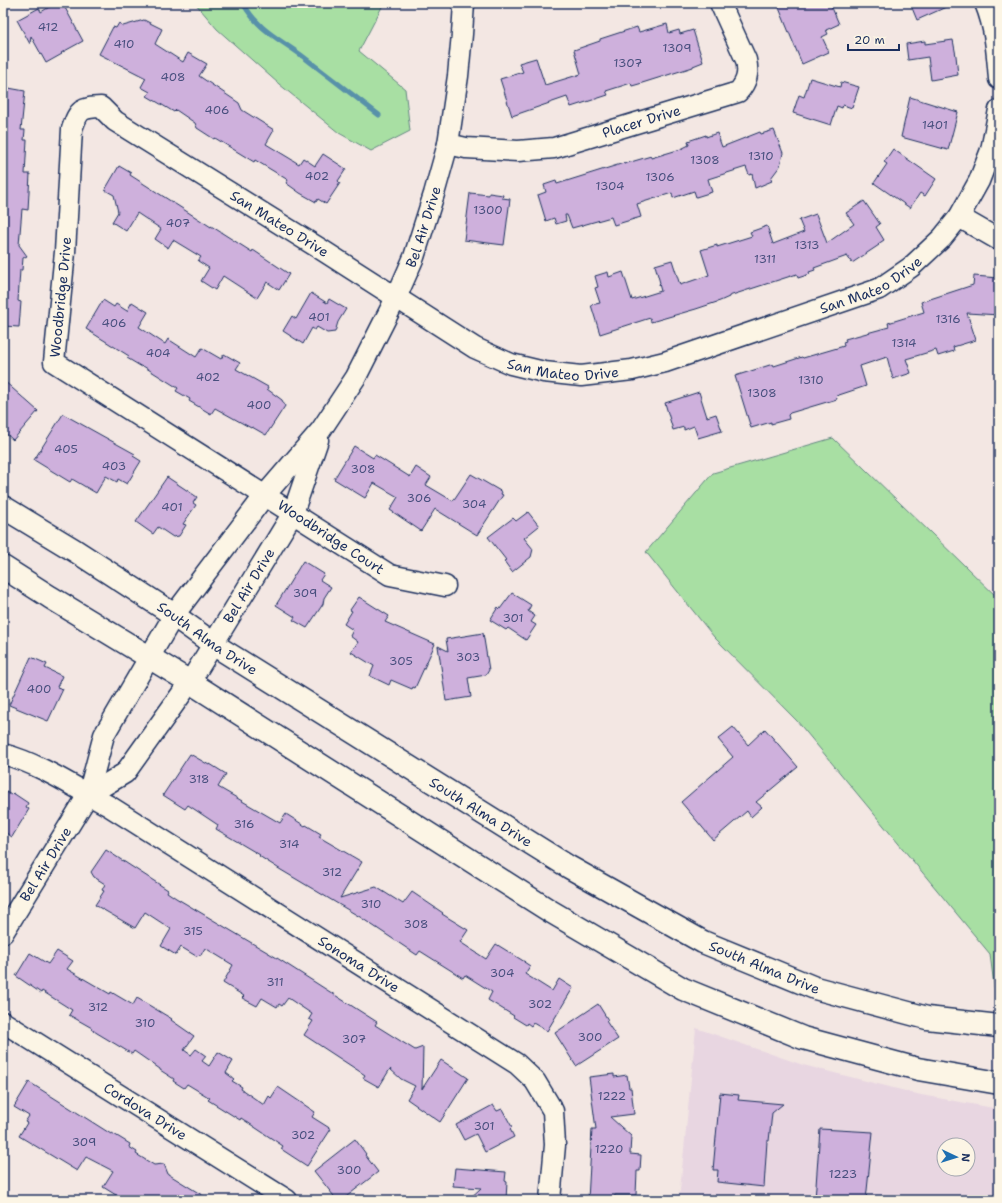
<svg xmlns="http://www.w3.org/2000/svg" width="1002" height="1203" font-family="'Shantell Sans',sans-serif">
<style>
.built{fill:#e8d6e1;fill-rule:evenodd}
.green{fill:#a8dfa3;stroke:#628780}
.lines{fill:none;stroke-linecap:round;stroke-linejoin:round}
.stream{stroke:#5991a9;stroke-width:5}
.building{fill:#ceb0dc;stroke:#1b2f5e}
.minor-casing{stroke:#1b2f5e;stroke-width:23}
.major-casing{stroke:#1b2f5e;stroke-width:25}
.minor{stroke:#fcf5e5;stroke-width:20}
.major{stroke:#fcf5e5;stroke-width:22}
.labels{text-anchor:middle;stroke-width:3.5;stroke-linejoin:round;paint-order:stroke}
.number-label{font-size:12px;fill:#484f7e}
.street-label{font-size:14px;fill:#1b2f5e;stroke:#fcf5e5}
</style>
<rect width="100%" height="100%" fill="#f3e7e3"/>
<filter id="ink" filterUnits="userSpaceOnUse"><feTurbulence type="fractalNoise" baseFrequency=".025" numOctaves="2"/><feDisplacementMap in="SourceGraphic" scale="8" xChannelSelector="R" yChannelSelector="G"/><feConvolveMatrix kernelMatrix="1 2 1 2 8 2 1 2 1" color-interpolation-filters="sRGB"/></filter>
<g filter="url(#ink)">
<path class="built" d="M696,1028L803,1065L921,1095L999,1109V1200H679ZM944,1145H968V1169H944Z"/>
<g class="green">
<path d="M195,3H384L359,51L405,89L410,131L371,151L339,133L279,84L217,29Z"/>
<path d="M833,438L999,599V1001H996L990,954L797,721L714,637L646,552L713,473Z"/>
</g>
<g class="lines">
<path class="stream" d="M243,3C258,30 278,38 301,55C327,75 353,95 379,115"/>
</g>
<g class="building">
<path d="M56,3L63,4L83,41L61,53L62,54L46,63L31,36L30,44L17,20L39,8L41,12Z"/>
<path d="M777,3H830L839,24L826,30L828,34L822,37L829,52L802,64Z"/>
<path d="M910,3H955L917,20Z"/>
<path d="M144,20L162,29L155,44L183,62L188,53L207,64L199,76L239,103L242,110L274,130L266,144L299,164L303,158L315,166L323,154L346,169L338,181L340,183L326,204L318,199L316,202L300,193L286,183L288,180L255,160L254,162L215,138L214,139L197,128L195,123L176,110L174,112L147,96L150,92L141,87L146,78L99,54L113,27L116,28L119,23L123,26Z"/>
<path d="M667,24L669,33L679,30L680,34L693,30L703,62L693,66V67L639,84L632,86L631,83L606,91L608,95L571,107L567,97L512,116L500,79L523,72L519,63L536,58L545,85L581,74L574,50L600,41V39L637,27L639,32Z"/>
<path d="M953,40L956,56L958,75L931,80L928,57L908,60L906,44L925,41V44Z"/>
<path d="M810,78L840,87L841,82L859,87L852,108L843,105L842,108L837,106L831,125L793,113L799,95L804,97Z"/>
<path d="M3,87L25,91L21,130H25L24,140H27L25,174H30L28,210L22,209L19,245L27,256L23,258L22,270H20L18,301L21,302L19,327L3,326Z"/>
<path d="M910,97L958,112L948,150L901,137Z"/>
<path d="M774,130L783,153L780,166L771,178L772,181L755,188L752,174L749,175L746,167L708,179L712,192L696,197L694,191L673,198L672,193L637,204L641,217L614,225L611,217L572,228L567,215H565L566,221L556,224L554,218L546,221L538,195L546,192L544,185L556,181L557,184L624,163V164L651,156V158L681,149L689,145L688,141L706,135V137L717,133L722,147L760,132L761,134Z"/>
<path d="M893,149L936,179L925,196L920,193L910,208L874,183L887,164L884,162Z"/>
<path d="M119,166L131,173L130,175L211,227V226L252,252L253,250L289,274L279,290L267,282L257,298L223,276L215,290L201,281L209,268L198,261L201,257L173,240L168,248L155,239L161,229L137,213L126,231L112,222L118,212L114,195L105,190Z"/>
<path d="M470,193L489,195V193L503,195L502,198L510,199L504,245L464,240Z"/>
<path d="M864,201L880,224L876,227L884,240L878,244L879,245L852,263L847,256L814,268L815,270L809,272L810,274L798,278L797,274L729,296V297L720,301L696,309L651,322L650,318L600,334L591,305L600,303L595,288L598,287L595,276L608,272L609,277L623,272L632,300L661,291L659,284L660,283L655,265L672,260L680,285L709,275L701,250L717,245V247L752,236L750,232L767,226L773,244L804,232L799,220L816,214L827,243L854,224L846,213Z"/>
<path d="M974,276L999,278V315L967,313L976,340L953,347L954,351L938,356L936,350L906,359L911,373L893,379L887,357L860,366L866,386L836,396L837,399L790,413L788,415L789,419L771,424V422L751,428L735,376L773,364L774,366L802,357L803,358L844,346L843,342L846,341L845,339L889,327L888,323L924,312L921,302L973,285Z"/>
<path d="M311,293L327,303L329,299L346,309L338,322L335,332L327,333L317,327L315,330L312,328L303,344L283,331L292,316L296,319Z"/>
<path d="M103,300L114,307L116,304L127,311L132,302L148,312L139,327L165,344L168,339L196,357L202,348L221,359L224,354L240,363L236,369L268,387L267,389L282,400L285,406L266,435L252,427L251,428L215,408L211,414L189,401L190,399L176,391L178,388L143,366L142,367L127,358L129,356L86,329Z"/>
<path d="M3,380L38,411L13,440L3,431Z"/>
<path d="M699,392L707,417L716,414L722,431L698,438L694,426L684,430V427L673,430L665,403Z"/>
<path d="M63,414L135,454L133,456L141,461L127,484L118,479L117,482L106,476L96,493L72,479L70,482L34,460Z"/>
<path d="M354,446L373,458L375,455L410,477L416,467L431,477L426,485L453,501L471,474L502,492L501,494L503,495L477,535L435,509L421,531L390,510L398,497L374,483L365,498L334,479Z"/>
<path d="M167,477L197,497L193,503L196,505L183,524L186,525L179,536L173,537L158,527L153,534L136,522Z"/>
<path d="M528,512L539,526L524,538L533,549L531,557L512,572L504,561L506,560L488,537L513,518L516,521Z"/>
<path d="M303,561L324,574L320,580L331,587L324,598L323,604L307,628L293,620L295,617L276,605Z"/>
<path d="M512,593L531,605L528,611L535,616L531,622L536,625L526,640L508,628L506,630L490,620L498,607L500,609Z"/>
<path d="M359,597L389,616L385,622L435,644L415,688L413,687L412,689L391,680L389,685L370,676L374,666L351,652L358,642L350,636L353,630L344,624L352,611L350,610Z"/>
<path d="M483,633L489,670L486,675L468,678L471,697L446,701L438,646L448,651L446,639Z"/>
<path d="M31,657L47,664L45,668L62,676L57,687L63,689L48,721L9,705Z"/>
<path d="M733,727L748,745L765,729L798,767L756,802L762,807L751,817L747,811L713,840L681,802L733,757L718,739Z"/>
<path d="M190,754L209,765L210,764L226,774L218,787L280,823L286,814L305,826L306,825L321,834L319,837L362,862L340,898L376,887L403,904L412,892L443,913L442,914L468,930L460,942L486,959L496,944L525,962H524L530,966L525,974L552,991L559,979L573,988L547,1031L533,1023L531,1026L527,1023L526,1025L513,1017L514,1016L488,1000L492,992L465,975L463,978L420,951L417,955L360,917L281,870L259,856L260,855L216,829L218,825L188,805L185,809L163,795Z"/>
<path d="M3,790L11,795L13,793L28,803L26,807L29,809L12,837L3,831Z"/>
<path d="M106,850L168,890L167,892L176,898L277,958L377,1022L375,1025L415,1050L423,1047L422,1089L441,1060L468,1078L440,1122L407,1099L415,1086L401,1079L390,1069L379,1087L363,1078L365,1075L304,1035L313,1021L309,1019L312,1014L288,998L282,1006L279,1004L277,1007L262,998L257,1006L242,998L244,996L223,983L233,965L205,948L201,955L196,956L181,947L176,955L161,946L171,929L145,912L135,928L95,905L104,891L102,890L105,884L94,877L91,872Z"/>
<path d="M57,951L73,961L67,969L110,994L111,992L133,1005L137,998L172,1019L171,1020L194,1036L184,1050L191,1055L196,1049L206,1056L202,1061L209,1066L218,1052L233,1061L226,1073L234,1079L232,1081L242,1087L241,1089L264,1105L269,1096L271,1098L278,1087L315,1112L312,1117L331,1129L307,1166L281,1149L283,1146L241,1118L240,1120L208,1100L210,1098L187,1084L184,1088L173,1081L174,1079L160,1070V1069L134,1051L132,1054L97,1033L91,1029L92,1028L69,1015L72,1010L42,991L41,993L16,976L30,953L48,964Z"/>
<path d="M598,1004L608,1020L606,1021L618,1039L576,1066L555,1033Z"/>
<path d="M614,1074V1077L627,1075L629,1088H631L634,1114L610,1117L631,1136L630,1154L641,1155L640,1171H637L636,1195H615L614,1200H588L592,1129H596L589,1077Z"/>
<path d="M29,1082L111,1134L112,1133L130,1144L129,1147L137,1152L136,1154L154,1165L164,1164L168,1174L210,1200H124L103,1187L113,1171L86,1157L77,1171L19,1136L27,1123L25,1122L29,1116L14,1107Z"/>
<path d="M720,1093L739,1095L738,1100L783,1104L772,1113L769,1141H767L764,1187L717,1182L718,1170H713Z"/>
<path d="M493,1105L497,1111L502,1109L512,1127L510,1129L514,1137L485,1152L476,1134L464,1140L456,1125Z"/>
<path d="M820,1129L873,1132L866,1200H815Z"/>
<path d="M355,1139L366,1154L365,1155L378,1172L342,1200H337L314,1171Z"/>
<path d="M455,1168L506,1172L505,1181L507,1182L506,1200H468L481,1188L453,1186Z"/>
</g>
<g class="lines">
<defs>
<g id="minor">
<path d="M985,3C995,27 997,53 999,79"/>
<path id="s1" d="M448,144L466,148L518,151L554,148L738,92C747,82 749,73 746,60L720,3"/>
<path d="M959,217L999,240"/>
<path id="s2" d="M445,586L390,575L54,362L65,252L72,129C79,109 81,108 101,107L115,121L322,250L475,348L511,364L544,372L581,376L632,370L665,362L879,289L911,267L942,238L959,217L979,181L991,150L999,110"/>
<path id="s3" d="M3,754C41,764 75,788 109,806L517,1064L535,1081L553,1111L555,1145L550,1200"/>
<path id="s4" d="M88,795L125,773L190,682L293,513L318,440"/>
<path id="s5" d="M3,933L88,795L104,735L174,615L265,495L321,430L356,377L396,298L414,257L434,194L448,144L458,76L462,34L464,3"/>
<path id="s6" d="M3,1022L287,1200"/>
</g>
<g id="major">
<path id="s7" d="M3,507L74,550L165,609L219,648L569,867L703,942L815,988L927,1018L999,1026"/>
<path d="M3,567L50,597L190,682L550,911L683,989L803,1038L918,1069L999,1083"/>
</g>
</defs>
<use href="#minor" class="minor-casing"/>
<use href="#major" class="major-casing"/>
<use href="#minor" class="minor"/>
<use href="#major" class="major"/>
</g>
</g>
<g class="labels">
<g class="number-label">
<text x="48" y="31">412</text>
<text x="124" y="48">410</text>
<text x="677" y="52">1309</text>
<text x="628" y="67">1307</text>
<text x="173" y="81">408</text>
<text x="217" y="114">406</text>
<text x="935" y="129">1401</text>
<text x="761" y="160">1310</text>
<text x="705" y="164">1308</text>
<text x="317" y="180">402</text>
<text x="660" y="181">1306</text>
<text x="610" y="190">1304</text>
<text x="488" y="214">1300</text>
<text x="178" y="227">407</text>
<text x="807" y="249">1313</text>
<text x="765" y="263">1311</text>
<text x="319" y="321">401</text>
<text x="948" y="323">1316</text>
<text x="114" y="327">406</text>
<text x="904" y="347">1314</text>
<text x="158" y="357">404</text>
<text x="208" y="381">402</text>
<text x="811" y="384">1310</text>
<text x="762" y="397">1308</text>
<text x="259" y="409">400</text>
<text x="66" y="453">405</text>
<text x="114" y="470">403</text>
<text x="363" y="473">308</text>
<text x="419" y="502">306</text>
<text x="474" y="508">304</text>
<text x="172" y="511">401</text>
<text x="305" y="597">309</text>
<text x="513" y="622">301</text>
<text x="468" y="661">303</text>
<text x="401" y="665">305</text>
<text x="39" y="693">400</text>
<text x="199" y="783">318</text>
<text x="244" y="828">316</text>
<text x="289" y="848">314</text>
<text x="332" y="876">312</text>
<text x="371" y="908">310</text>
<text x="416" y="928">308</text>
<text x="193" y="935">315</text>
<text x="502" y="977">304</text>
<text x="275" y="986">311</text>
<text x="540" y="1008">302</text>
<text x="98" y="1011">312</text>
<text x="145" y="1027">310</text>
<text x="590" y="1041">300</text>
<text x="354" y="1043">307</text>
<text x="612" y="1100">1222</text>
<text x="484" y="1130">301</text>
<text x="303" y="1139">302</text>
<text x="84" y="1146">309</text>
<text x="609" y="1153">1220</text>
<text x="349" y="1174">300</text>
<text x="843" y="1178">1223</text>
</g>
<g class="street-label">
<text dy="5" stroke="none"><textPath href="#s1" startOffset="198">Placer Drive</textPath></text>
<text dy="5" stroke="none"><textPath href="#s2" startOffset="942">San Mateo Drive</textPath></text>
<text dy="5" stroke="none"><textPath href="#s5" startOffset="828">Bel Air Drive</textPath></text>
<text dy="5" stroke="none"><textPath href="#s2" startOffset="1590">San Mateo Drive</textPath></text>
<text dy="5" stroke="none"><textPath href="#s2" startOffset="519">Woodbridge Drive</textPath></text>
<text dy="5" stroke="none"><textPath href="#s2" startOffset="1266">San Mateo Drive</textPath></text>
<text transform="translate(331 537) rotate(33)" y="5">Woodbridge Court</text>
<text dy="5" stroke="none"><textPath href="#s4" startOffset="268">Bel Air Drive</textPath></text>
<text dy="5" stroke="none"><textPath href="#s7" startOffset="243">South Alma Drive</textPath></text>
<text dy="5" stroke="none"><textPath href="#s7" startOffset="567">South Alma Drive</textPath></text>
<text dy="5" stroke="none"><textPath href="#s5" startOffset="81">Bel Air Drive</textPath></text>
<text dy="5" stroke="none"><textPath href="#s3" startOffset="414">Sonoma Drive</textPath></text>
<text dy="5" stroke="none"><textPath href="#s7" startOffset="891">South Alma Drive</textPath></text>
<text dy="5" stroke="none"><textPath href="#s6" startOffset="168">Cordova Drive</textPath></text>
</g>
</g>
<rect width="1002" height="1203" fill="none" stroke="#fcf5e5" stroke-width="16"/>
<rect x="8" y="8" width="986" height="1187" fill="none" stroke="#1b2f5e" stroke-width="1.5" filter="url(#ink)"/>
<g transform="translate(956 1157) rotate(94)"><circle r="19" fill="#fcf5e5" stroke="#a2a6af"/>
<path d="M0-3L7 15L0 10L-7 15Z" fill="#1f6fb2"/>
<text y="-6" font-size="11" font-weight="bold" text-anchor="middle" fill="#1b2f5e">N</text>
</g>
<path d="M848 44v6h51v-6" fill="none" stroke="#1b2f5e" stroke-width="2"/>
<text x="854" y="44" font-size="12" fill="#1b2f5e" stroke="#fcf5e5" stroke-width="3" paint-order="stroke">20 m</text>
</svg>
